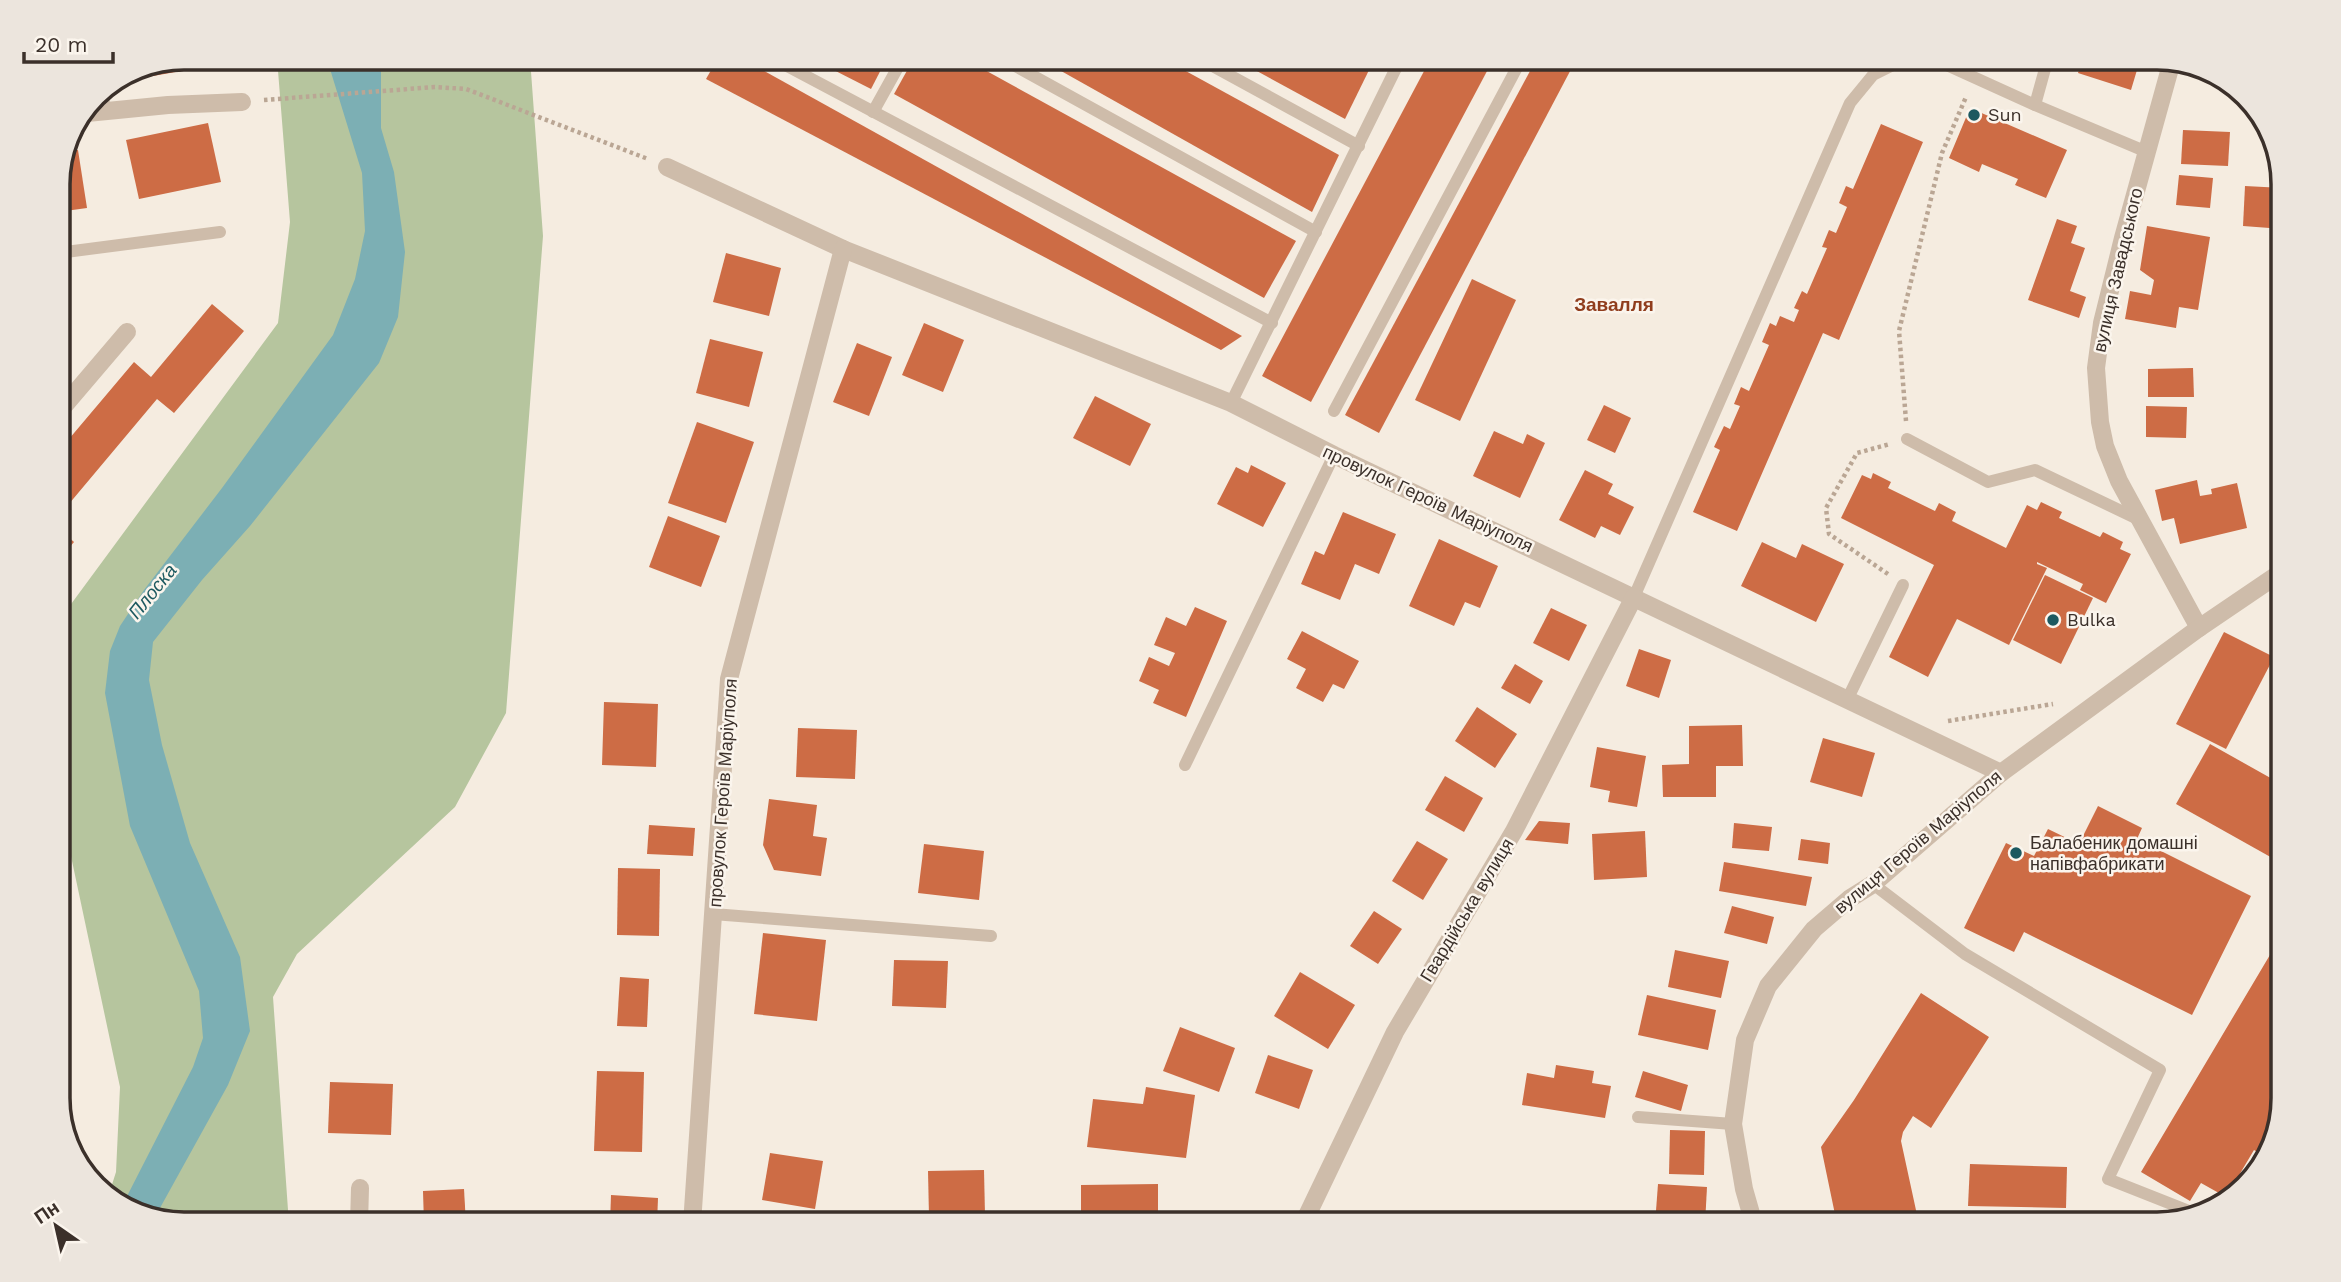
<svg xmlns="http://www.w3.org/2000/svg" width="2341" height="1282" font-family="'Work Sans',sans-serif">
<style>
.green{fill:#b6c59e}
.water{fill:#7cafb4}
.building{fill:#cd6c45}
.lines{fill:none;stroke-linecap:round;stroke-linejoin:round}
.path{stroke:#baa694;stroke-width:4.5;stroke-dasharray:3.5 3.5;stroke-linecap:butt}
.service{stroke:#cebcaa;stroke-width:12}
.minor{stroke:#cebcaa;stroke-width:18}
.poi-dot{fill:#1c5960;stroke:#fbf5ed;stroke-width:2.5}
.labels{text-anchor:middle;stroke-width:5;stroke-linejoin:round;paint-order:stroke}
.poi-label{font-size:18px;fill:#3b302a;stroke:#fbf5ed;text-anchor:start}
.street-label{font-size:18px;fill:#3b302a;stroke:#fbf5ed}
.neighbourhood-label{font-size:19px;font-weight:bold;fill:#903d1d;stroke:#fbf5ed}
.water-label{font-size:19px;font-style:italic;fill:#1c5960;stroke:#fbf5ed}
.rim{fill:none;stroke:#3b302a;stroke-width:3.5}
</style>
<rect width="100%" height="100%" fill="#f5ece0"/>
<path class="green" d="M277,58H530L543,236L506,713L455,807L297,954L273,997L289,1224H184L128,1211L109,1194L116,1172L120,1087L58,795V626L63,615L278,323L290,222Z"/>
<path class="water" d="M329,58H381V128L394,172L405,252L398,317L379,363L250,526L202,580L153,642L149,680L162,745L190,843L240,957L250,1031L228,1085L155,1217L128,1211L122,1206L193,1067L203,1038L199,991L130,826L105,693L110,651L120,626L144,590L222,488L333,335L355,279L365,231L362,173L330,69Z"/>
<g class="building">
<path d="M184,58H202L204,67L119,82L118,79L136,67Z"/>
<path d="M718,58H741L1242,336L1221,350L706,79Z"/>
<path d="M817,58H887L871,89L816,61Z"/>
<path d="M914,58H963L1296,241L1264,298L894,94Z"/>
<path d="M1038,58H1162L1339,155L1312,212Z"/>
<path d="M1233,58H1360L1372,64L1345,119Z"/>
<path d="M1431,58H1494L1311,402L1262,376Z"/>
<path d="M1537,58H1577L1379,433L1345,415Z"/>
<path d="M2072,58H2147L2146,61L2140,60L2131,90L2078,73L2082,61Z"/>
<path d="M1970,108L2067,150L2046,198L2015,185L2018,179L1982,164L1979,172L1949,158Z"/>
<path d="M208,123L221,182L139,199L126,140Z"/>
<path d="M1881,124L1923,142L1839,340L1823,333L1737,531L1693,512L1720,450L1714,447L1724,426L1730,429L1740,406L1734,404L1741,387L1749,391L1769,345L1762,342L1770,323L1776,326L1780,316L1794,322L1799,310L1794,308L1802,291L1807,294L1827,248L1822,247L1829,230L1836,233L1847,207L1839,203L1846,186L1853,189Z"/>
<path d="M2183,130L2230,132L2228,166L2181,164Z"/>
<path d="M78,150L87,208L58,212V176L69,151Z"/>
<path d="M2179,175L2213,178L2210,208L2176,205Z"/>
<path d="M2245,186L2283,188V229L2243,226Z"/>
<path d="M2057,219L2077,226L2071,243L2085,248L2070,291L2086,297L2079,318L2028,300Z"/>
<path d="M2147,226L2210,237L2198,310L2179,307L2176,328L2125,319L2130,291L2151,295L2154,280L2140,270Z"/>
<path d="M726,253L781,268L769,316L713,302Z"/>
<path d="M1472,279L1516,300L1460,421L1415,400Z"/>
<path d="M212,304L244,331L174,413L157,399L58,517V452L134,362L151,377Z"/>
<path d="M924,323L964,340L943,392L902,375Z"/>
<path d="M710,339L763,352L749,407L696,393Z"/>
<path d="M857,343L892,357L869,416L833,402Z"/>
<path d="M2193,368L2194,397H2148V369Z"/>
<path d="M1095,396L1151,424L1130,466L1073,438Z"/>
<path d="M1604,405L1631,418L1615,453L1587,440Z"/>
<path d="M2146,406L2187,407L2186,438L2146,437Z"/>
<path d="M697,422L754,442L726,523L668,503Z"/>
<path d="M1494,431L1523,444L1527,434L1545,443L1520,498L1473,476Z"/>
<path d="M1251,465L1286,483L1263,527L1217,504L1236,467L1248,473Z"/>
<path d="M1585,470L1613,484L1608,494L1634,507L1620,535L1601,526L1595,538L1559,520Z"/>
<path d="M1873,473L1891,482L1888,488L1935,511L1939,503L1956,512L1952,521L2006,548L2027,505L2037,510L2041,502L2062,512L2059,518L2100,537L2103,532L2123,542L2120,549L2131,554L2106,603L2080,590L2083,584L2037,562V564L2047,568L2009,645L1957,619L1928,677L1889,657L1934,565L1841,518L1862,475L1871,479Z"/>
<path d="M2197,480L2200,496L2212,494L2211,489L2237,483L2247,528L2180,544L2174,518L2162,521L2155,490Z"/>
<path d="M1343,512L1396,534L1379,574L1355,564L1340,600L1301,584L1315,551L1324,555Z"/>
<path d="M668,516L720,536L701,587L649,567Z"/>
<path d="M58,528L74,542L58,561Z"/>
<path d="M1439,539L1498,566L1480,608L1465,602L1454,626L1409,606Z"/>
<path d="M1762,542L1796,558L1802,544L1844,564L1816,622L1741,586Z"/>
<path d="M2045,575L2093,598L2061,664L2013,640Z"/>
<path d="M1195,607L1227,621L1186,717L1153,703L1159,690L1139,681L1149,657L1169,666L1175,653L1154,645L1166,617L1186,626Z"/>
<path d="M1551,608L1587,625L1569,661L1533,643Z"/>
<path d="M1302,631L1359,661L1344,689L1333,684L1323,702L1296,688L1306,669L1287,659Z"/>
<path d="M2224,632L2274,657L2226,749L2176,724Z"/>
<path d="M1639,649L1671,660L1659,698L1626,686Z"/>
<path d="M1515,664L1543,681L1530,704L1501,688Z"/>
<path d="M604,702L658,704L656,767L602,765Z"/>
<path d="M1477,707L1517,734L1495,768L1455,741Z"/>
<path d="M1742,725L1743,766H1716V797H1663L1662,765L1689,764V726Z"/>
<path d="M798,728L857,730L855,779L796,777Z"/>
<path d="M1823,738L1875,753L1862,797L1810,782Z"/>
<path d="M2210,744L2283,785V864L2176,804Z"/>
<path d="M1597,747L1646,756L1637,807L1608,802L1610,791L1590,787Z"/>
<path d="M1445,776L1483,798L1464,832L1425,810Z"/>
<path d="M769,799L817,805L813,836L827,838L821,876L774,870L763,845Z"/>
<path d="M2098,806L2142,828L2137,839L2251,896L2192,1015L2024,932L2014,952L1964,928L2006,843L2034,856L2048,829L2079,844Z"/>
<path d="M1539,821L1570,823L1568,844L1525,840Z"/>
<path d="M1734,823L1772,827L1769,851L1732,848Z"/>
<path d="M649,825L695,828L693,856L647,854Z"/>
<path d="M1645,831L1647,877L1594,880L1592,834Z"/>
<path d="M1801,839L1830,843L1828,864L1798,860Z"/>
<path d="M1417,841L1448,859L1423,900L1392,881Z"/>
<path d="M924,844L984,851L979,900L918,893Z"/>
<path d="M1724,862L1812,877L1806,906L1719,891Z"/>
<path d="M618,868L660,869L659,936L617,935Z"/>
<path d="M1732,906L1774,917L1767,944L1724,933Z"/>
<path d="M1374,911L1402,929L1378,964L1350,946Z"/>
<path d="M763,933L826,940L817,1021L754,1014Z"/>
<path d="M2283,933V1098L2281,1105L2278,1104L2269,1119L2277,1124L2270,1154L2267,1158L2254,1150L2226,1197L2201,1183L2190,1201L2141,1172Z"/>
<path d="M1675,950L1729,961L1721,998L1668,987Z"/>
<path d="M894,960L948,961L946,1008L892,1006Z"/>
<path d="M1300,972L1355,1005L1328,1049L1274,1016Z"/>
<path d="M620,977L649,979L647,1027L617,1026Z"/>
<path d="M1921,993L1989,1037L1931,1128L1913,1116L1903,1132L1901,1141L1919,1224H1837L1821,1147L1854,1100Z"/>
<path d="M1647,995L1716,1010L1708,1050L1638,1035Z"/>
<path d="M1180,1027L1235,1048L1219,1092L1163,1071Z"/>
<path d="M1268,1055L1313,1070L1299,1109L1255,1093Z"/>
<path d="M1556,1065L1594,1071L1592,1083L1611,1086L1605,1118L1522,1105L1527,1073L1554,1078Z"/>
<path d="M597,1071L644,1072L642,1152L594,1151Z"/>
<path d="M1643,1071L1688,1085L1681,1111L1635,1097Z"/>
<path d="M330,1082L393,1084L391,1135L328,1133Z"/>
<path d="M1146,1087L1195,1095L1186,1158L1087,1147L1093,1099L1143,1104Z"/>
<path d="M1670,1130L1705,1131L1704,1175L1669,1174Z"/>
<path d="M770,1153L823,1161L815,1209L762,1200Z"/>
<path d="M1970,1164L2067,1167L2066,1208L1968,1206Z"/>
<path d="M984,1170L985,1215L929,1217L928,1171Z"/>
<path d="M1158,1184V1216H1081V1185Z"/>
<path d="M1658,1184L1707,1187L1705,1224H1655Z"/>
<path d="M464,1189L466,1224H424L423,1191Z"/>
<path d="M611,1195L658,1198L657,1224H610Z"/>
</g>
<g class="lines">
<g class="path">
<path d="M264,100L435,87L466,89L648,159"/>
<path d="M1906,421L1899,331L1942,153L1966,97"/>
<path d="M1888,574L1829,534L1826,508L1857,453L1890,444"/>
<path d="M1948,721L2053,704"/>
</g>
<g class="service">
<path d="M772,58L1272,323"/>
<path d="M1001,58L1316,232"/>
<path d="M1198,58L1359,146"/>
<path d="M102,90L105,110"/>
<path d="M2035,105L2048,58"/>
<path d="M873,112L903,58"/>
<path d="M58,253L220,232"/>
<path d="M1231,403L1401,58"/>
<path d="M1334,411L1522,58"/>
<path d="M1907,439L1988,482L2035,470L2140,520"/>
<path d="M1634,597L1850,103L1873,75L1905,59L1938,61L2035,105L2147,152"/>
<path d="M1847,700L1903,585"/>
<path d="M1185,765L1334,455"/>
<path d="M1873,884L1965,954L2160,1070L2108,1179L2194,1213"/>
<path d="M713,914L991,936"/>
<path d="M1638,1117L1733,1124"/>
</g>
<g class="minor">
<path d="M2172,61L2123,238L2102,323L2096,368L2100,422L2105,446L2119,481L2199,628"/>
<path d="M87,113L168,105L242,102"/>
<path d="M667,167L843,249L1231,403L1334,455L2001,773"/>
<path d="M58,413L127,332"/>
<path d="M359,1224L360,1188"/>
<path d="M692,1224L729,679L843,249"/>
<path d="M1303,1224L1395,1032L1514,831L1634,597"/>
<path d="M1754,1224L1744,1189L1733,1124L1745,1040L1768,986L1814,929L1849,899L1873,884L2001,773L2199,628L2283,571"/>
</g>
</g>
<g class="poi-dot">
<circle cx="1974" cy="115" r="7"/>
<circle cx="2053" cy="620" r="7"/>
<circle cx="2016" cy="853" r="7"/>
</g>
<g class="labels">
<g class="poi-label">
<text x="1988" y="121">Sun</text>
<text x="2067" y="626">Bulka</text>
<text x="2030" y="849">Балабеник домашні<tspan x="2030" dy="21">напівфабрикати</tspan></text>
</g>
<g class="street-label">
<text transform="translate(2118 270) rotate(-77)" y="6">вулиця Завадського</text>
<text transform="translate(1428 499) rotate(25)" y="6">провулок Героїв Маріуполя</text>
<text transform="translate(723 793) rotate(-86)" y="6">провулок Героїв Маріуполя</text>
<text transform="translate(1918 842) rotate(-40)" y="6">вулиця Героїв Маріуполя</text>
<text transform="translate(1467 910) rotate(-59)" y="6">Гвардійська вулиця</text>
</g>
<g class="neighbourhood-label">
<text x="1614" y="311">Завалля</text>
</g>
<g class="water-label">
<text transform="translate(152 591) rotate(-51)" y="7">Плоска</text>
</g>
</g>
<path d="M0 0H2341V1282H0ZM184 70H2157A114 114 0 0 1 2271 184V1098A114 114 0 0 1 2157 1212H184A114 114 0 0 1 70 1098V184A114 114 0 0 1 184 70Z" fill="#ece5dd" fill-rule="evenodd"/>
<path class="rim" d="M184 70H2157A114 114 0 0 1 2271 184V1098A114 114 0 0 1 2157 1212H184A114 114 0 0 1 70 1098V184A114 114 0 0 1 184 70Z"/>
<g transform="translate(56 1226) rotate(326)" stroke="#fbf5ed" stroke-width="5" paint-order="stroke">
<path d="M0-5L12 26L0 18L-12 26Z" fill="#3b302a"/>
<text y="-10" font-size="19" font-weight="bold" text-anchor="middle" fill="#3b302a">Пн</text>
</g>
<path d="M24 52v10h89v-10" fill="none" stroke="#3b302a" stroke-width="3.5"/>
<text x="35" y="52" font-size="21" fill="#3b302a" stroke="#fbf5ed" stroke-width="5" paint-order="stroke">20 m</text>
</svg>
